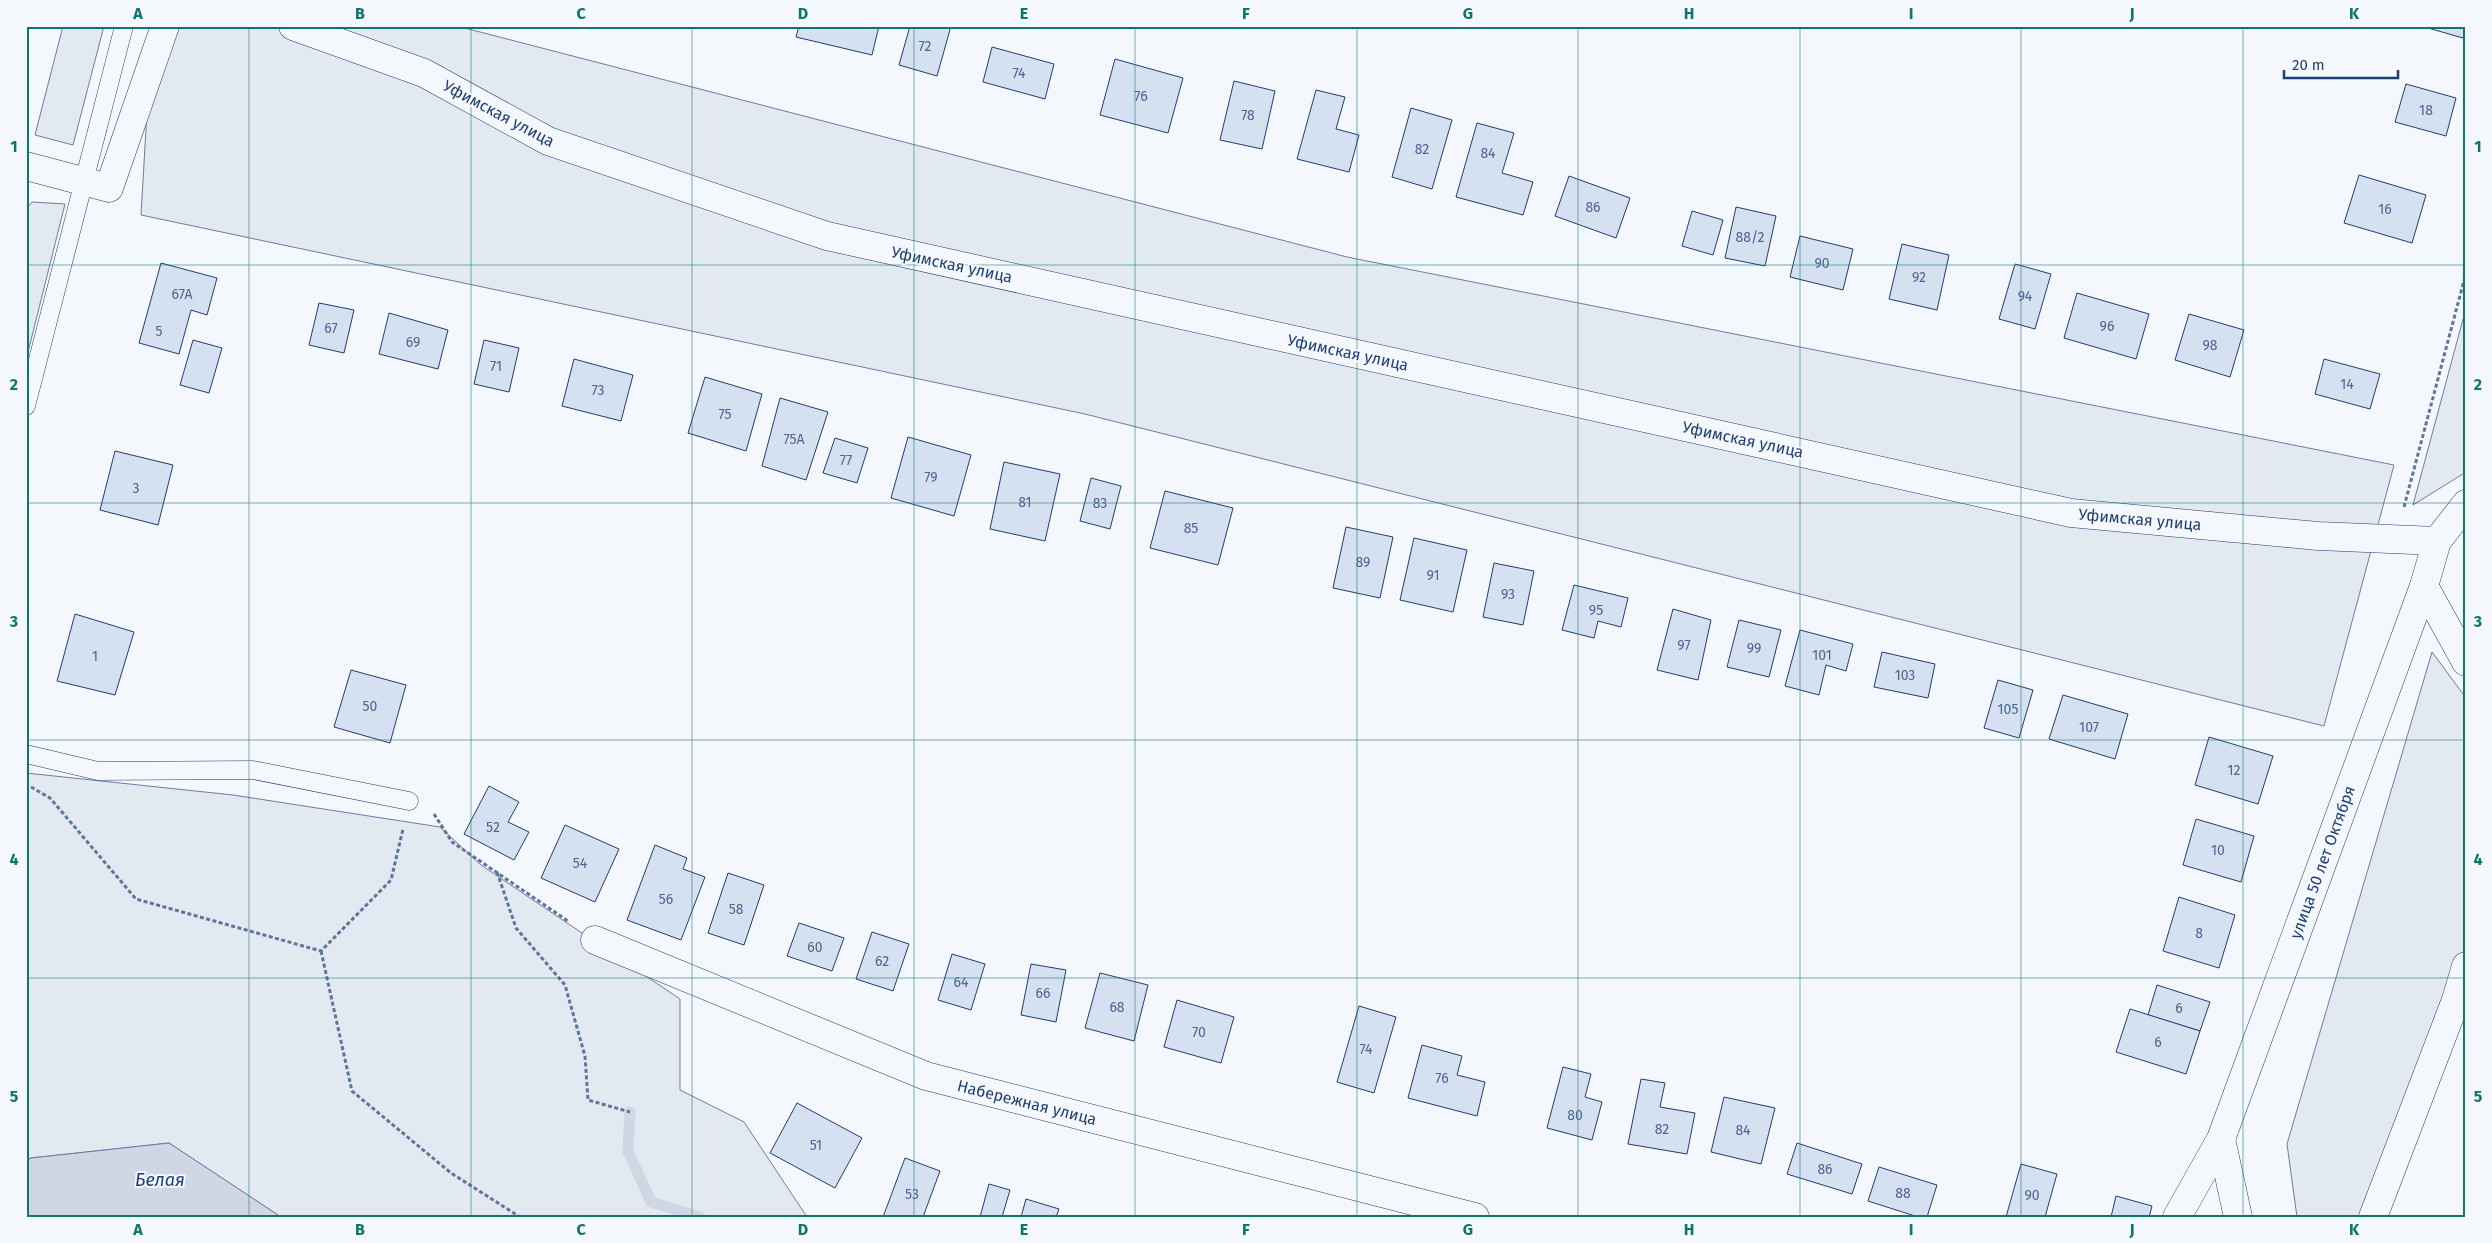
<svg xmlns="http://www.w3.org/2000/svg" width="2492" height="1243" font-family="'Fira Sans',sans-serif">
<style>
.green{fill:#e3e9f0;stroke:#687fa3}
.water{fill:#cfd7e4;stroke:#687fa3}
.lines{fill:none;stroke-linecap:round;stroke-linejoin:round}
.stream{stroke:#cfd7e4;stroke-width:11}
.building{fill:#d5e0f0;stroke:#1d3f73}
.lane-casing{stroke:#1d3f73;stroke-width:19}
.street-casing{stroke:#1d3f73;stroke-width:29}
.path{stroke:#5e769c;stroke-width:3;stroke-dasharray:4 2.5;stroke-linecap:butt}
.lane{stroke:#f4f7fb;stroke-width:18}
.street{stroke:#f4f7fb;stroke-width:28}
.grid{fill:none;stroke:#0f766e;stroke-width:1;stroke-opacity:0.55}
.labels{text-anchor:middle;stroke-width:4;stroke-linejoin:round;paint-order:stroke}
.number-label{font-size:14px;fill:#4b6792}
.street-label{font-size:16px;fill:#1d3f73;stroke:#f4f7fb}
.water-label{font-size:18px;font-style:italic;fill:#1d3f73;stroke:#f4f7fb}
.neatline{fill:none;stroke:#0f766e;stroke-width:2}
.grid-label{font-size:16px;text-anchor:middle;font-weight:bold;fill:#0f766e}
</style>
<rect width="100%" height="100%" fill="#f4f7fb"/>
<g class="green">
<path d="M63,26H104L73,145L35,135Z"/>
<path d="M152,26H457L1347,257L2394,465L2324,726L1085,414L141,215Z"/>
<path d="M32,202L65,204L26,360V209Z"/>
<path d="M2466,308V472L2413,505Z"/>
<path d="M2432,652L2466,698V974L2377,1217H2297L2287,1144Z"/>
<path d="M26,773L233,795L440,827L481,865L680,999V1090L744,1122L807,1217H281L169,1143L31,1158L26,1161Z"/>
</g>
<path class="water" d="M169,1143L281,1217H26V1161L31,1158Z"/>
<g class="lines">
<path class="stream" d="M630,1112L628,1151L651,1202L700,1217"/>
</g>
<g class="building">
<path d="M799,26H879L872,55L796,37Z"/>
<path d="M910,26H951L937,76L899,65Z"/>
<path d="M2421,26H2466V27L2463,38Z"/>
<path d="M992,47L1054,64L1045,99L983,82Z"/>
<path d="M1115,59L1183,78L1168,133L1100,115Z"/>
<path d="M1234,81L1275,91L1262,149L1220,140Z"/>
<path d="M2406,84L2456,98L2446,136L2395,122Z"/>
<path d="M1316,90L1345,97L1336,129L1359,135L1349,172L1297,159Z"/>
<path d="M1411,108L1452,120L1432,189L1392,177Z"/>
<path d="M1477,123L1514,133L1502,173L1533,182L1523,215L1456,197Z"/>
<path d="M2359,175L2426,195L2412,243L2344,223Z"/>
<path d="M1569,176L1630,198L1616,238L1555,216Z"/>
<path d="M1736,207L1776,216L1765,266L1725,258Z"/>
<path d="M1692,211L1723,220L1713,255L1682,246Z"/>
<path d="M1800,236L1853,249L1843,290L1790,277Z"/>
<path d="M1902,244L1949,255L1937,310L1889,299Z"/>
<path d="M161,263L217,278L207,315L191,310L179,354L139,343Z"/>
<path d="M2015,264L2051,274L2035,329L1999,319Z"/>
<path d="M2077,293L2149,314L2136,359L2064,338Z"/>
<path d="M319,303L354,310L344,353L309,345Z"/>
<path d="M389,313L448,330L438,369L379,354Z"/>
<path d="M2189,314L2244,330L2230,377L2175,360Z"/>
<path d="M193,340L222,348L209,393L180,385Z"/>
<path d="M484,340L519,348L509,392L474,384Z"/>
<path d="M574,359L633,375L621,421L562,406Z"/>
<path d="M2324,359L2380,374L2370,409L2315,394Z"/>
<path d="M705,377L762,394L746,451L688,433Z"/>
<path d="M780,398L828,412L806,480L762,466Z"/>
<path d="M908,437L971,455L954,516L891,498Z"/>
<path d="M835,438L868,448L857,483L823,473Z"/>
<path d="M115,451L173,465L158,525L100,510Z"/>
<path d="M1004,462L1060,474L1045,541L990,529Z"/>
<path d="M1091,478L1121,486L1110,529L1080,521Z"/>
<path d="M1165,491L1233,508L1218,565L1150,548Z"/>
<path d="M1346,527L1393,537L1380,598L1333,588Z"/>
<path d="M1414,538L1467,550L1453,612L1400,600Z"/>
<path d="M1494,563L1534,571L1523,625L1483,617Z"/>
<path d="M1574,585L1628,598L1621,627L1598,621L1594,638L1562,630Z"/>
<path d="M1673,609L1711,620L1698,680L1657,670Z"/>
<path d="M75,614L134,632L115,695L57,681Z"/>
<path d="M1739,620L1781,630L1769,677L1727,667Z"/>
<path d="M1800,630L1853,644L1846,671L1826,665L1819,695L1785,686Z"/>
<path d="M1882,652L1935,664L1928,698L1874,687Z"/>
<path d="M351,670L406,685L390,743L334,727Z"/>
<path d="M1998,680L2033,690L2019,738L1984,728Z"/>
<path d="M2063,695L2128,714L2115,759L2049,739Z"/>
<path d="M2209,737L2273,756L2258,804L2195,785Z"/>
<path d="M489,786L519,802L508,822L529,832L514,860L464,834Z"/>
<path d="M2196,819L2254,836L2241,882L2183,865Z"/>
<path d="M565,825L619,849L595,902L541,878Z"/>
<path d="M655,845L687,858L683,869L705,877L681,940L627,920Z"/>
<path d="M728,873L764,885L744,945L708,933Z"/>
<path d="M2179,897L2235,915L2219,968L2163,951Z"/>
<path d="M799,923L844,938L832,971L787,956Z"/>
<path d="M872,932L909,944L893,991L856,979Z"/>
<path d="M952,954L985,964L971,1010L938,1000Z"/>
<path d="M1031,964L1066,970L1056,1022L1021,1015Z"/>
<path d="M1100,973L1148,985L1134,1041L1085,1028Z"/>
<path d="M2157,985L2210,1002L2200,1031L2148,1015Z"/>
<path d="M1177,1000L1234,1017L1221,1063L1164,1047Z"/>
<path d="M1359,1006L1396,1017L1374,1093L1337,1082Z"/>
<path d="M2130,1009L2200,1031L2186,1074L2116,1052Z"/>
<path d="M1422,1045L1462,1056L1457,1075L1485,1082L1477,1116L1408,1098Z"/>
<path d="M1563,1067L1591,1074L1585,1097L1602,1102L1592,1140L1547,1128Z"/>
<path d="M1641,1079L1665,1083L1660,1107L1695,1113L1687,1154L1628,1144Z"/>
<path d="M1724,1097L1775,1108L1761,1164L1711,1152Z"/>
<path d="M797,1103L862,1138L835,1188L770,1153Z"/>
<path d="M1797,1143L1862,1164L1852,1194L1787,1174Z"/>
<path d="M905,1158L940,1171L923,1217H883Z"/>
<path d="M2021,1164L2057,1174L2045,1217H2006Z"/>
<path d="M1879,1167L1937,1185L1927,1217H1918L1868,1201Z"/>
<path d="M989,1184L1010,1190L1002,1217H980Z"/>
<path d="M2116,1196L2152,1206L2149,1217H2111Z"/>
<path d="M1026,1199L1059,1209L1056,1217H1021Z"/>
</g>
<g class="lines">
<defs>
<g id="lane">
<path d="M26,406L124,26"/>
<path d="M26,754L98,771L253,770L409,801"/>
</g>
<g id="street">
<path d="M293,26L424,73L548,141L827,236L2071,513L2318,536L2437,541"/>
<path d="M26,166L109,188L165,26"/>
<path d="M2424,586L2466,662"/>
<path d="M595,940L926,1076L1475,1217"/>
<path d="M2221,1139L2238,1217"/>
<path d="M2177,1217L2221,1139L2424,586L2437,541L2466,504"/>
<path d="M2373,1217L2456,1000L2466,966"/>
</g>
</defs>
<use href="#lane" class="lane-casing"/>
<use href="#street" class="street-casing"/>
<g class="path">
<path d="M2404,507L2466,273"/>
<path d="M31,787L50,798L136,899L321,951L391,880L403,829"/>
<path d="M434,814L452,842L568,921"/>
<path d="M497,872L516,928L565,985L585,1056L588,1100L630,1112"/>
<path d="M321,951L352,1091L451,1173L520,1217"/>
</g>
<use href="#lane" class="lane"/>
<use href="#street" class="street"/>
</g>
<path class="grid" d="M249,26V1217M471,26V1217M692,26V1217M914,26V1217M1135,26V1217M1357,26V1217M1578,26V1217M1800,26V1217M2021,26V1217M2243,26V1217M26,265H2466M26,503H2466M26,740H2466M26,978H2466"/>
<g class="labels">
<g class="number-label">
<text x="925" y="51">72</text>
<text x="1019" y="78">74</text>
<text x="1141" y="101">76</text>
<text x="2426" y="115">18</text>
<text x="1248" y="120">78</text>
<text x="1422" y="154">82</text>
<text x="1488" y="158">84</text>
<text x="1593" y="212">86</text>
<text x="2385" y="214">16</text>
<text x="1750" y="242">88/2</text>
<text x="1822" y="268">90</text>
<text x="1919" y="282">92</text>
<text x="182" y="299">67А</text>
<text x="2025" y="301">94</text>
<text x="2107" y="331">96</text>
<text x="331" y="333">67</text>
<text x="159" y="336">5</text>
<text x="413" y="347">69</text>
<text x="2210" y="350">98</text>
<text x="496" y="371">71</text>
<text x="2347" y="389">14</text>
<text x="598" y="395">73</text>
<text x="725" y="419">75</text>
<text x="794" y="444">75А</text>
<text x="846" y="465">77</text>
<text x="931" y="482">79</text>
<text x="136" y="493">3</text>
<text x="1025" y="507">81</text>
<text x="1100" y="508">83</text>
<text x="1191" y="533">85</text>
<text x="1363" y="567">89</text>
<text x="1433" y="580">91</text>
<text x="1508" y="599">93</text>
<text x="1596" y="615">95</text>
<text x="1684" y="650">97</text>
<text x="1754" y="653">99</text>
<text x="1822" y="660">101</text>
<text x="95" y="661">1</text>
<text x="1905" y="680">103</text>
<text x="370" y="711">50</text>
<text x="2008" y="714">105</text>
<text x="2089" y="732">107</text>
<text x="2234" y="775">12</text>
<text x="493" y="832">52</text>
<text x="2218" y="855">10</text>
<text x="580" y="868">54</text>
<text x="666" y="904">56</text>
<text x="736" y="914">58</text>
<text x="2199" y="938">8</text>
<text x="815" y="952">60</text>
<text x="882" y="966">62</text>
<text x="961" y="987">64</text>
<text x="1043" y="998">66</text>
<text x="1117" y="1012">68</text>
<text x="2179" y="1013">6</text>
<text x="1199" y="1037">70</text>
<text x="2158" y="1047">6</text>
<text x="1366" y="1054">74</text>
<text x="1442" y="1083">76</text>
<text x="1575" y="1120">80</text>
<text x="1662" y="1134">82</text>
<text x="1743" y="1135">84</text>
<text x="816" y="1150">51</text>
<text x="1825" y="1174">86</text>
<text x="1903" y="1198">88</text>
<text x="912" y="1199">53</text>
<text x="2032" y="1200">90</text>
</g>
<g class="street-label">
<text transform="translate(499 113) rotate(28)" y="6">Уфимская улица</text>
<text transform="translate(952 264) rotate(12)" y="6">Уфимская улица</text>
<text transform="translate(1348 352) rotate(12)" y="6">Уфимская улица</text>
<text transform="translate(1743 439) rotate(12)" y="6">Уфимская улица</text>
<text transform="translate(2140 519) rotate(5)" y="6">Уфимская улица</text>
<text transform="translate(2322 862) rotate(-70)" y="6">улица 50 лет Октября</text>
<text transform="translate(1027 1102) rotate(14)" y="6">Набережная улица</text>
</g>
<g class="water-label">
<text x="160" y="1186">Белая</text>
</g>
</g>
<rect width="2492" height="1243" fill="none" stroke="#f4f7fb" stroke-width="55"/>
<path d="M2284 70v8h114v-8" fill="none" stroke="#1d3f73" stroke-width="2.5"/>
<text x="2292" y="70" font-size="15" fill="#1d3f73" stroke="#f4f7fb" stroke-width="4" paint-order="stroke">20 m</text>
<rect x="28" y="28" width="2436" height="1188" class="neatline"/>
<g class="grid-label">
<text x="138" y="19">A</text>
<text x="360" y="19">B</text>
<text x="581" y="19">C</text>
<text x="803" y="19">D</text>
<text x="1024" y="19">E</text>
<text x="1246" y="19">F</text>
<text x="1468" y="19">G</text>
<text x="1689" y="19">H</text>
<text x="1911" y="19">I</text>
<text x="2132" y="19">J</text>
<text x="2354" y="19">K</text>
<text x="14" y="152">1</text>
<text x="2478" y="152">1</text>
<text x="14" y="390">2</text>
<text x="2478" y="390">2</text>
<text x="14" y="627">3</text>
<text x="2478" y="627">3</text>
<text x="14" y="865">4</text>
<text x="2478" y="865">4</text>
<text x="14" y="1102">5</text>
<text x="2478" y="1102">5</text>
<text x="138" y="1235">A</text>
<text x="360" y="1235">B</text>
<text x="581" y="1235">C</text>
<text x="803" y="1235">D</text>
<text x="1024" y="1235">E</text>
<text x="1246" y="1235">F</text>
<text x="1468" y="1235">G</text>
<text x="1689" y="1235">H</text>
<text x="1911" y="1235">I</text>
<text x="2132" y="1235">J</text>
<text x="2354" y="1235">K</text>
</g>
</svg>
